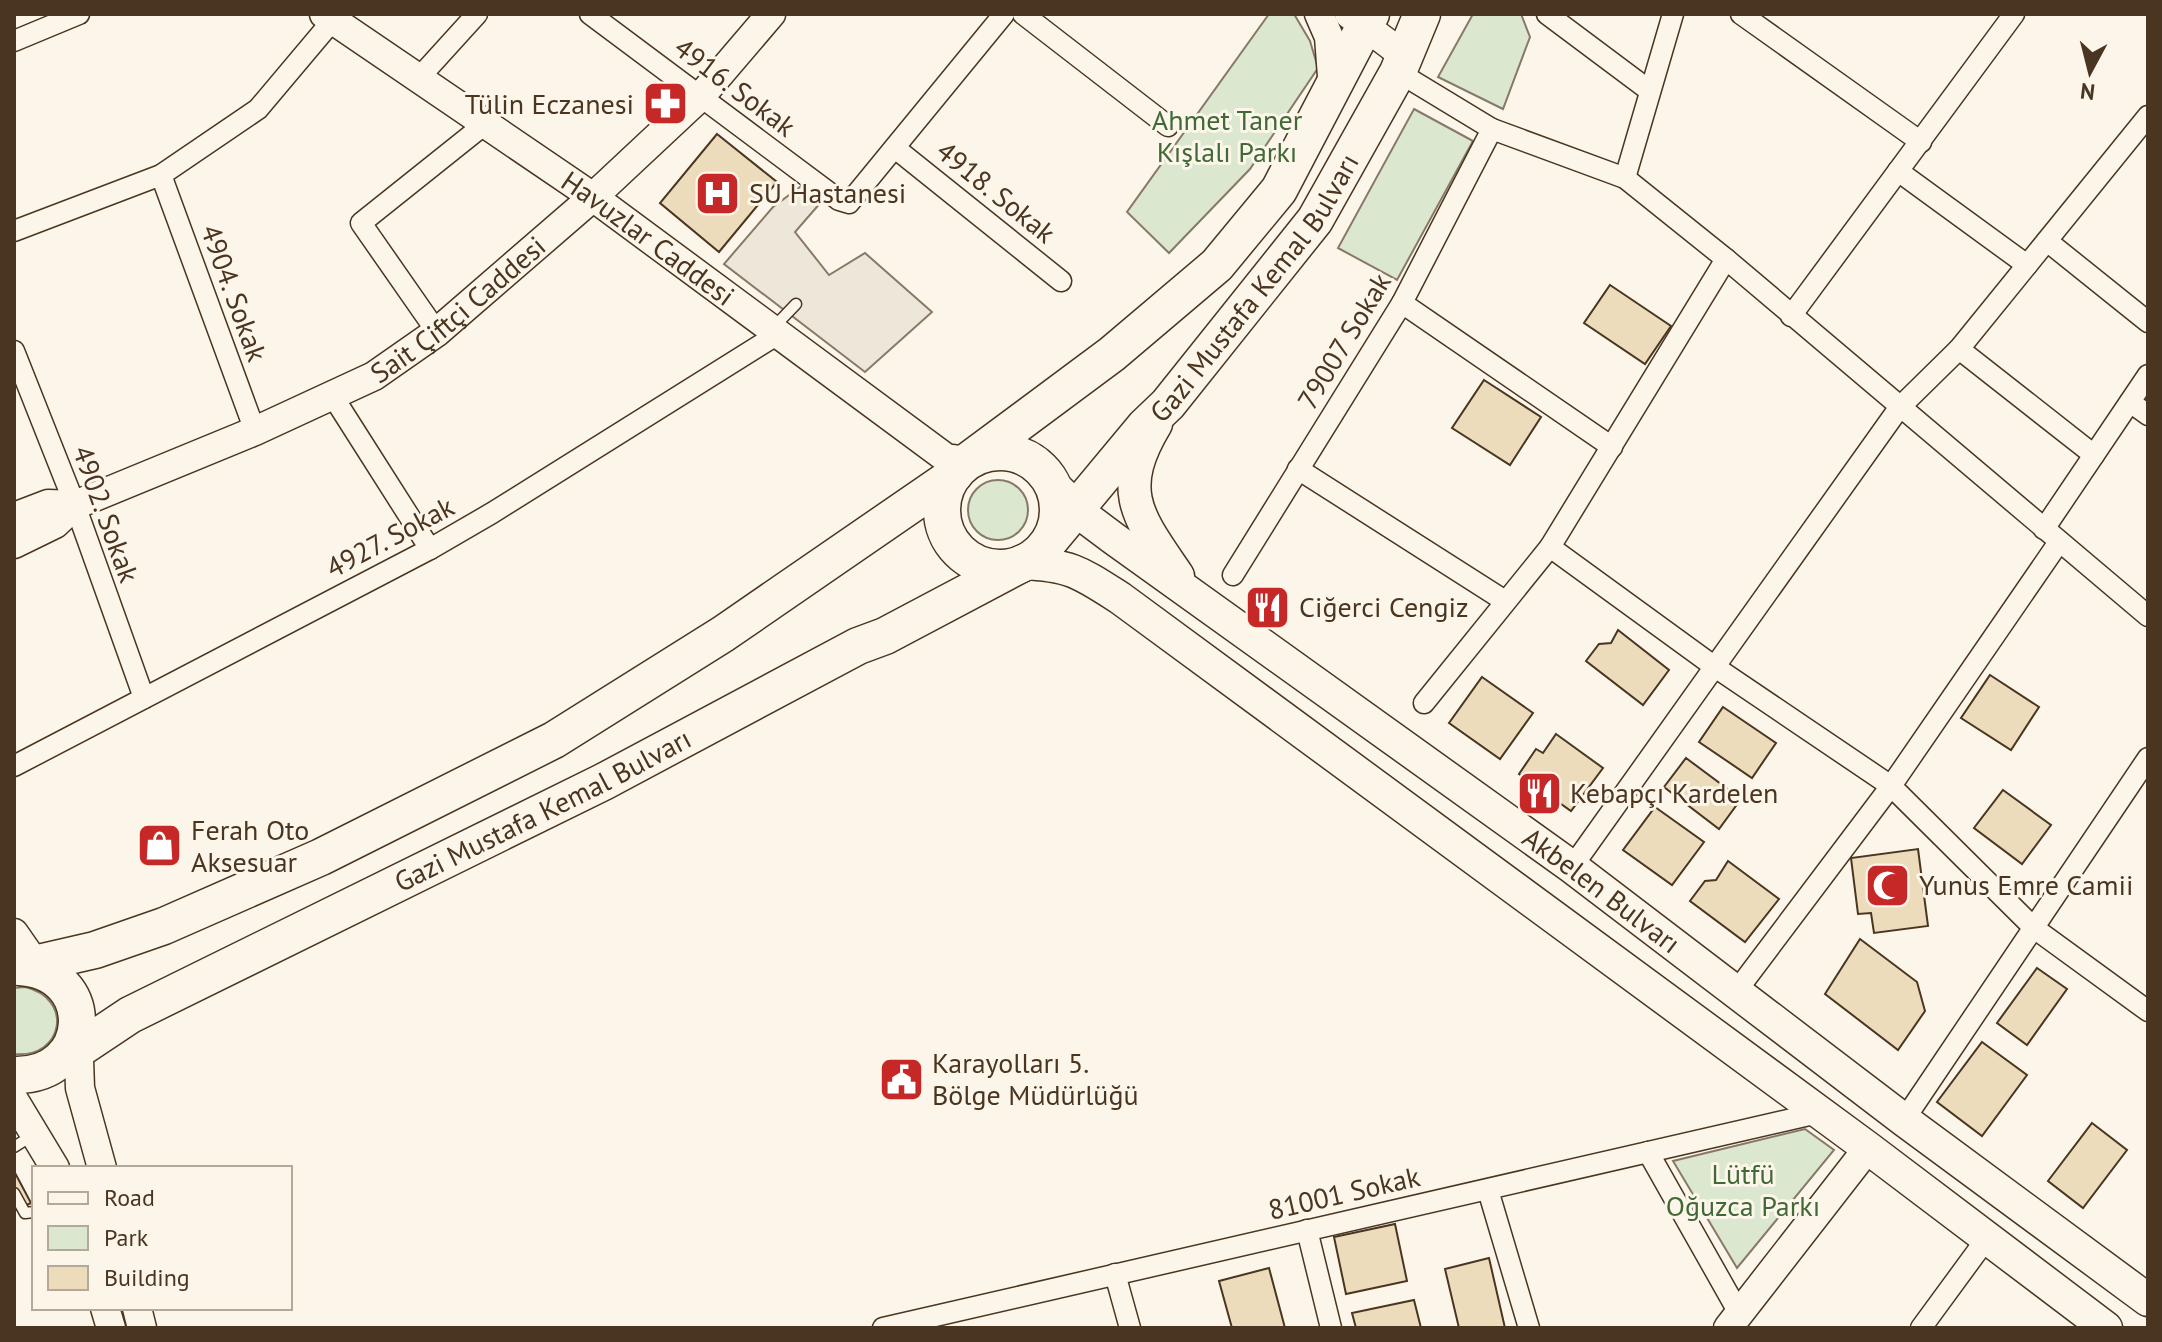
<svg xmlns="http://www.w3.org/2000/svg" width="2162" height="1342" font-family="'PT Sans',sans-serif">
<style>
.green{fill:#dce7d0;stroke:#887966;stroke-width:2}
.parking{fill:#ede7d9;stroke:#887966;stroke-width:2}
.building{fill:#ecdcbc;stroke:#4a3520;stroke-width:2}
.lines{fill:none;stroke-linecap:round;stroke-linejoin:round}
.lane-casing{stroke:#4a3520;stroke-width:13}
.street-casing{stroke:#4a3520;stroke-width:23}
.secondary-casing{stroke:#4a3520;stroke-width:31}
.primary-casing{stroke:#4a3520;stroke-width:35}
.highway-casing{stroke:#4a3520;stroke-width:39}
.lane{stroke:#fbf6e9;stroke-width:10}
.street{stroke:#fbf6e9;stroke-width:20}
.secondary{stroke:#fbf6e9;stroke-width:28}
.primary{stroke:#fbf6e9;stroke-width:32}
.highway{stroke:#fbf6e9;stroke-width:36}
.labels{text-anchor:middle;stroke-width:6;stroke-linejoin:round;paint-order:stroke}
.street-label{font-size:28px;fill:#4a3520;stroke:#fbf6e9}
.poi-label{font-size:28px;fill:#4a3520;stroke:#fbf6e9;text-anchor:start}
.park-label{font-size:28px;fill:#436837;stroke:#fbf6e9}
</style>
<rect width="100%" height="100%" fill="#fbf6e9"/>
<g class="green">
<path d="M1269,14H1294L1310,41L1318,68L1250,169L1169,253L1127,212Z"/>
<path d="M1473,14H1521L1530,37L1503,109L1438,77Z"/>
<path d="M1414,109L1473,141L1397,280L1338,248Z"/>
<circle cx="998" cy="510" r="30"/>
<path d="M25,987C74,998 64,1059 14,1054V988Z"/>
<path d="M1805,1129L1834,1150L1737,1268L1673,1161Z"/>
</g>
<path class="parking" d="M804,184L822,201L795,232L829,275L865,253L932,312L865,372L724,264L773,207Z"/>
<g class="building">
<path d="M717,134L777,182L719,252L660,203Z"/>
<path d="M1610,285L1671,326L1645,364L1584,323Z"/>
<path d="M1484,380L1541,417L1510,465L1452,428Z"/>
<path d="M1618,630L1669,670L1643,705L1586,661L1599,644L1611,643Z"/>
<path d="M1990,675L2039,707L2011,750L1961,718Z"/>
<path d="M1482,677L1533,713L1500,759L1449,723Z"/>
<path d="M1723,707L1776,743L1752,778L1699,742Z"/>
<path d="M1556,734L1603,768L1571,811L1519,774L1536,749L1543,753Z"/>
<path d="M1686,758L1741,799L1719,829L1664,787Z"/>
<path d="M2003,790L2051,825L2022,864L1974,828Z"/>
<path d="M1655,807L1704,842L1672,885L1623,850Z"/>
<path d="M1918,849L1928,926L1874,933L1871,913L1858,914L1851,858Z"/>
<path d="M1728,861L1779,899L1745,942L1690,901L1705,881L1716,880Z"/>
<path d="M1860,939L1917,982L1925,1011L1898,1050L1825,994Z"/>
<path d="M2037,968L2067,989L2027,1045L1997,1023Z"/>
<path d="M1982,1042L2027,1075L1982,1136L1937,1102Z"/>
<path d="M2092,1123L2127,1150L2083,1208L2048,1181Z"/>
<path d="M14,1171L31,1203L14,1211Z"/>
<path d="M1395,1224L1407,1281L1346,1294L1334,1237Z"/>
<path d="M1489,1258L1505,1328H1459L1445,1269Z"/>
<path d="M1269,1268L1285,1328H1232L1219,1281Z"/>
<path d="M1414,1300L1421,1328H1356L1352,1313Z"/>
</g>
<g class="lines">
<defs>
<g id="lane">
<path d="M773,328L796,304"/>
<path d="M14,1147L33,1135"/>
<path d="M14,1193L25,1213L34,1212"/>
</g>
<g id="street">
<path d="M590,14L839,200L849,203L1004,14"/>
<path d="M1023,14L1168,126"/>
<path d="M1547,14L1650,91"/>
<path d="M1741,14L1921,142"/>
<path d="M14,41L79,14"/>
<path d="M1398,72L1492,129L1625,178L1726,259L2148,616"/>
<path d="M418,79L477,14"/>
<path d="M895,148L1061,281"/>
<path d="M1898,171L2027,265"/>
<path d="M161,175L255,431"/>
<path d="M1625,178L1673,14"/>
<path d="M14,231L161,175L258,109L338,14"/>
<path d="M2047,241L2148,322"/>
<path d="M1402,303L1612,447"/>
<path d="M1791,316L2014,14"/>
<path d="M437,332L361,223L485,124"/>
<path d="M1959,349L2094,455"/>
<path d="M14,351L75,505L144,698"/>
<path d="M332,395L430,549"/>
<path d="M2130,402L2148,415"/>
<path d="M1298,469L1505,601"/>
<path d="M2044,529L2148,375"/>
<path d="M1550,547L1715,667L1891,786L2034,928L2148,1011"/>
<path d="M1233,575L1402,303L1492,129"/>
<path d="M1424,703L1550,547L1726,259"/>
<path d="M14,766L430,549L492,513L778,334"/>
<path d="M1572,867L1899,408L1959,349L2148,116"/>
<path d="M1735,993L1891,786L2059,542"/>
<path d="M1904,1120L2148,758"/>
<path d="M1648,1152L1739,1313"/>
<path d="M1488,1190L1529,1328"/>
<path d="M1307,1230L1331,1328"/>
<path d="M1115,1274L1130,1328"/>
<path d="M883,1328L1818,1113"/>
<path d="M1921,1328L1987,1238"/>
</g>
<g id="secondary">
<path id="s1" d="M324,14L593,197L946,458L968,461"/>
<path d="M1319,14L1329,37L1333,90"/>
<path d="M1349,14L1406,57"/>
<path d="M14,517L48,504L75,505"/>
<path id="s2" d="M14,544L55,524L75,505L255,431L374,376L437,332L593,197L701,96L771,14"/>
<path d="M14,933L39,969"/>
<path d="M78,1032L80,1088L102,1168"/>
<path d="M14,1100L55,1168"/>
<path d="M105,1308L111,1328"/>
<path d="M137,1308L142,1328"/>
<path d="M1728,1328L1868,1148"/>
</g>
<g id="primary">
<path d="M1156,424C1115,492 1138,517 1178,576"/>
<path id="s3" d="M1052,484L1089,520L1113,538L1572,867L1904,1120L2148,1300"/>
<path d="M1023,563C1071,565 1081,573 1120,598L1868,1148L2106,1328"/>
</g>
<g id="highway">
<circle cx="1000" cy="510" r="58"/>
<path d="M968,461L1112,354L1217,265L1279,190L1371,14"/>
<path id="s4" d="M1051,539L1145,426L1168,404L1315,220L1398,72L1422,14"/>
<path d="M21,967L95,950L164,926L321,857L554,740L723,634L954,475"/>
<path id="s5" d="M64,1059L130,1015L603,782L858,646L885,636L1023,563"/>
<path d="M14,1075C95,1077 99,971 19,967"/>
</g>
</defs>
<use href="#lane" class="lane-casing"/>
<use href="#street" class="street-casing"/>
<use href="#secondary" class="secondary-casing"/>
<use href="#primary" class="primary-casing"/>
<use href="#highway" class="highway-casing"/>
<use href="#lane" class="lane"/>
<use href="#street" class="street"/>
<use href="#secondary" class="secondary"/>
<use href="#primary" class="primary"/>
<use href="#highway" class="highway"/>
</g>
<defs>
<symbol id="pharmacy-square" viewBox="-11 -11 22 22"><rect x="-9" y="-9" width="18" height="18" rx="4" fill="#c62828" stroke="#fbf6e9"/><path d="M-2-6h4v4h4v4h-4v4h-4v-4h-4v-4h4Z" fill="#fff"/></symbol>
<symbol id="hospital-square" viewBox="-11 -11 22 22"><rect x="-9" y="-9" width="18" height="18" rx="4" fill="#c62828" stroke="#fbf6e9"/><path d="M-5-5h3v3.5h4V-5h3V5h-3V1.5h-4V5h-3Z" fill="#fff"/></symbol>
<symbol id="restaurant-square" viewBox="-11 -11 22 22"><rect x="-9" y="-9" width="18" height="18" rx="4" fill="#c62828" stroke="#fbf6e9"/><path d="M-5-6h1v4h1v-4h1v4h1v-4h1v5L-1.5 .5V6h-2V.5L-5-1ZM5-6V6H3V1.5H1.5Q1.5-4 5-6Z" fill="#fff"/></symbol>
<symbol id="shop-square" viewBox="-11 -11 22 22"><rect x="-9" y="-9" width="18" height="18" rx="4" fill="#c62828" stroke="#fbf6e9"/><path d="M-5-2.5h2.3a2.7 3.5 0 0 1 5.4 0H5L5.5 6h-11ZM-1.5-2.5h3a1.5 2.3 0 0 0-3 0Z" fill="#fff"/></symbol>
<symbol id="mosque-square" viewBox="-11 -11 22 22"><rect x="-9" y="-9" width="18" height="18" rx="4" fill="#c62828" stroke="#fbf6e9"/><path d="M3.5-4.9A6 6 0 1 0 3.5 4.9A5 5 0 1 1 3.5-4.9Z" fill="#fff"/></symbol>
<symbol id="civic-square" viewBox="-11 -11 22 22"><rect x="-9" y="-9" width="18" height="18" rx="4" fill="#c62828" stroke="#fbf6e9"/><path d="M-.6-6.5H3V-4.5H.6V-3L4-1V1h2V6H-6V1h2V-1L-.6-3ZM-1.2 2.5V6h2.4V2.5Z" fill="#fff"/></symbol>
</defs>
<g fill-rule="evenodd">
<use href="#pharmacy-square" x="640" y="78" width="51" height="51"/>
<use href="#hospital-square" x="692" y="168" width="51" height="51"/>
<use href="#restaurant-square" x="1242" y="582" width="51" height="51"/>
<use href="#restaurant-square" x="1514" y="768" width="51" height="51"/>
<use href="#shop-square" x="134" y="820" width="51" height="51"/>
<use href="#mosque-square" x="1862" y="860" width="51" height="51"/>
<use href="#civic-square" x="876" y="1054" width="51" height="51"/>
</g>
<g class="labels">
<g class="street-label">
<text transform="translate(735 87) rotate(37)" y="10">4916. Sokak</text>
<text transform="translate(996 192) rotate(39)" y="10">4918. Sokak</text>
<text dy="10" stroke="none"><textPath href="#s1" startOffset="394">Havuzlar Caddesi</textPath></text>
<text dy="10" stroke="none"><textPath href="#s4" startOffset="324">Gazi Mustafa Kemal Bulvarı</textPath></text>
<text transform="translate(234 293) rotate(70)" y="10">4904. Sokak</text>
<text dy="10" stroke="none"><textPath href="#s2" startOffset="506">Sait Çiftçi Caddesi</textPath></text>
<text transform="translate(1344 341) rotate(-59)" y="10">79007 Sokak</text>
<text transform="translate(106 514) rotate(70)" y="10">4902. Sokak</text>
<text transform="translate(390 537) rotate(-28)" y="10">4927. Sokak</text>
<text dy="10" stroke="none"><textPath href="#s5" startOffset="540">Gazi Mustafa Kemal Bulvarı</textPath></text>
<text dy="10" stroke="none"><textPath href="#s3" startOffset="684">Akbelen Bulvarı</textPath></text>
<text transform="translate(1344 1193) rotate(-13)" y="10">81001 Sokak</text>
</g>
<g class="poi-label">
<text x="634" y="114" text-anchor="end">Tülin Eczanesi</text>
<text x="749" y="203">SU Hastanesi</text>
<text x="1299" y="617">Ciğerci Cengiz</text>
<text x="1570" y="803">Kebapçı Kardelen</text>
<text x="191" y="840">Ferah Oto<tspan x="191" dy="32">Aksesuar</tspan></text>
<text x="1919" y="895">Yunus Emre Camii</text>
<text x="932" y="1073">Karayolları 5.<tspan x="932" dy="32">Bölge Müdürlüğü</tspan></text>
</g>
<g class="park-label">
<text x="1227" y="130">Ahmet Taner<tspan x="1227" dy="32">Kışlalı Parkı</tspan></text>
<text x="1743" y="1184">Lütfü<tspan x="1743" dy="32">Oğuzca Parkı</tspan></text>
</g>
</g>
<rect width="2162" height="1342" fill="none" stroke="#4a3520" stroke-width="32"/>
<rect x="32" y="1166" width="260" height="144" fill="#fbf6e9" stroke="#b4a999" stroke-width="2"/>
<rect x="48" y="1192" width="40" height="12" fill="#fbf6e9" stroke="#b4a999" stroke-width="2"/>
<text x="104" y="1206" font-size="24" fill="#4a3520">Road</text>
<rect x="48" y="1226" width="40" height="24" fill="#dce7d0" stroke="#b4a999" stroke-width="2"/>
<text x="104" y="1246" font-size="24" fill="#4a3520">Park</text>
<rect x="48" y="1266" width="40" height="24" fill="#ecdcbc" stroke="#b4a999" stroke-width="2"/>
<text x="104" y="1286" font-size="24" fill="#4a3520">Building</text>
<g transform="translate(2090 72) rotate(187)" stroke="#fbf6e9" stroke-width="6" paint-order="stroke">
<path d="M0-6L14 30L0 20L-14 30Z" fill="#4a3520"/>
<text y="-12" font-size="22" font-weight="bold" text-anchor="middle" fill="#4a3520">N</text>
</g>
</svg>
